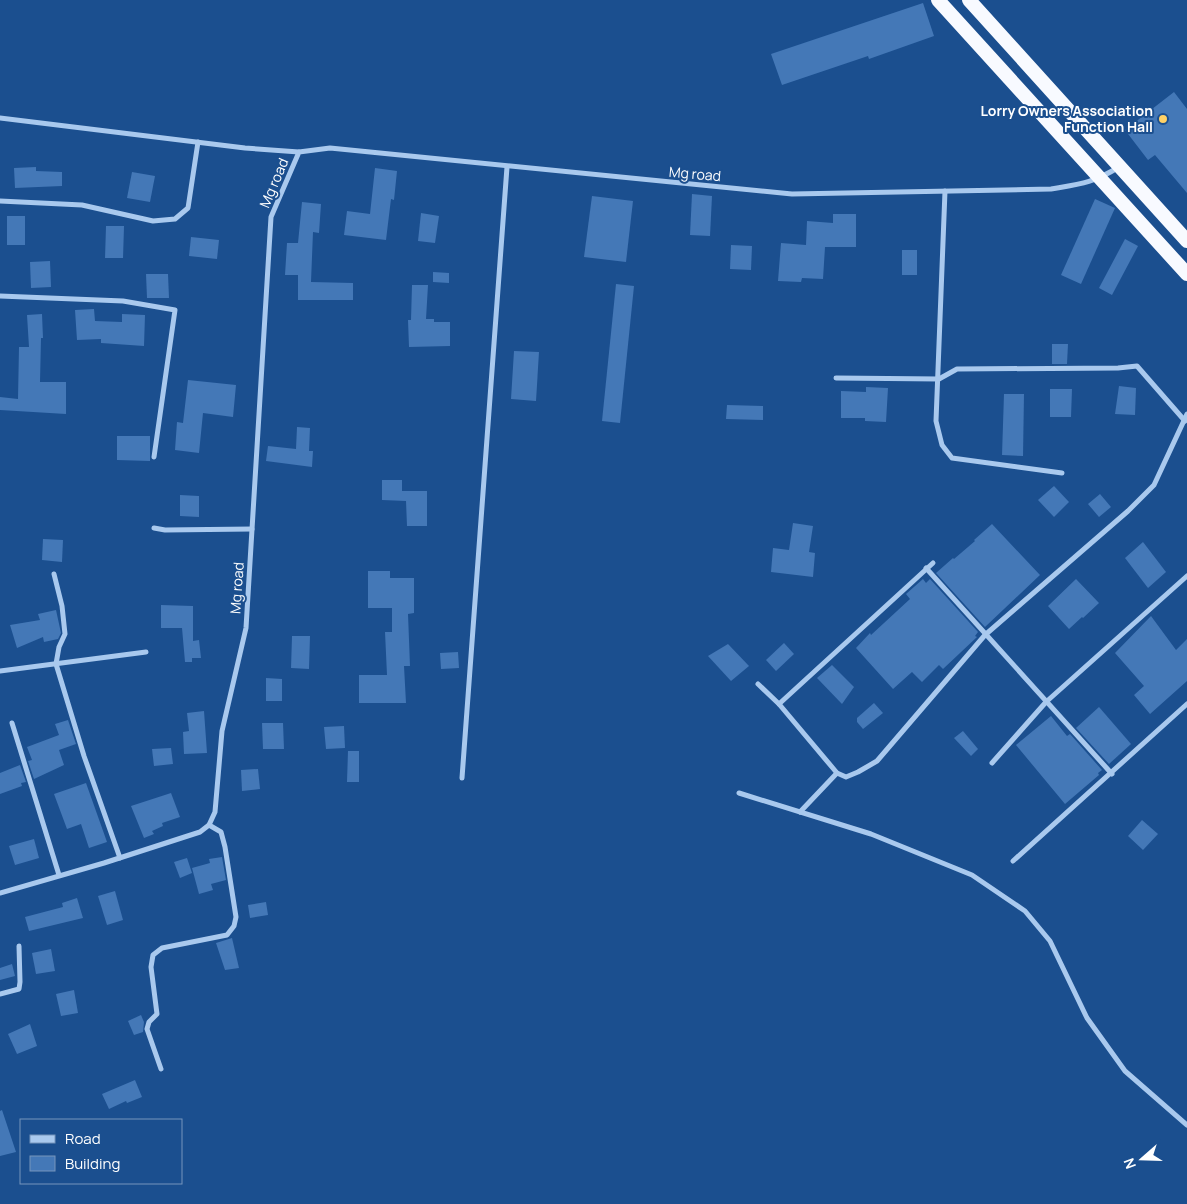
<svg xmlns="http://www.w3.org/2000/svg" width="1187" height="1204" font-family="Manrope,sans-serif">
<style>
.building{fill:#4478b7}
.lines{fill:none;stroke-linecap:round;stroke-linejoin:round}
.minor{stroke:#a9c9ee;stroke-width:5}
.trunk{stroke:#f8faff;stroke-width:14}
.poi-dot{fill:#ffd166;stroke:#1b4f8f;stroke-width:2}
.labels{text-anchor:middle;stroke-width:4;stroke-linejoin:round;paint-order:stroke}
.poi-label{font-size:14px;font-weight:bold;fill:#fff;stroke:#1b4f8f;text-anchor:end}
.street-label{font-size:14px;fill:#fff;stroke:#1b4f8f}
</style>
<rect width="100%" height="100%" fill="#1b4f8f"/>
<g class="building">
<path d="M923,3L934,36L869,59L868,56L782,85L771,54Z"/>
<path d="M1174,92L1187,109V193L1155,155L1148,160L1125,130Z"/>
<path d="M36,167V171L62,172V186L15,188L14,168Z"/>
<path d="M375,168L397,171L394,200L391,199L386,240L344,235L347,211L370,214Z"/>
<path d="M132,172L155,176L150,202L127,198Z"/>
<path d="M692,194L712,196L710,236L690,235Z"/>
<path d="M592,196L633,201L626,262L584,257Z"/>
<path d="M1095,199L1115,208L1081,284L1061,275Z"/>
<path d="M302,202L321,204L319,233L313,232L311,282L353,283V300H298V275H285L287,243H298Z"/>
<path d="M421,213L439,216L435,243L418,241Z"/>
<path d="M833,214H856V247H825L823,279L802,278L801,282L778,281L781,243L806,245L807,221L833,223Z"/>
<rect x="7" y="216" width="18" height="29"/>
<path d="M106,226H124L123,258H105Z"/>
<path d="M191,237L219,240L217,259L189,256Z"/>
<path d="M1125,239L1138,246L1112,295L1099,288Z"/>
<path d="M731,245L752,246L751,270L730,269Z"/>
<rect x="902" y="250" width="15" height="25"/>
<path d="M50,261L51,287L31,288L30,262Z"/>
<path d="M433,272L449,273V283L433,282Z"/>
<path d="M146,274H168L169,298H147Z"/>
<path d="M616,284L634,286L620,423L602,421Z"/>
<path d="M412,285H428L426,319H434V322H450V346L409,347L408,320H411Z"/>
<path d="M94,309L95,321L122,322V314L145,315L144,346L101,343V339L77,340L75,310Z"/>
<path d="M42,314L43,338H41L40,382H66V414L0,410V397L18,399L19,347H29L27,315Z"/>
<path d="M1052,344H1068L1067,364H1052Z"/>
<path d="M514,351L539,352L536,401L511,399Z"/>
<path d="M188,380L236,385L233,417L203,413L199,453L175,450L177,422L183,423Z"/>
<path d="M1119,386L1136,388L1135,415L1115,414Z"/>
<path d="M866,387L888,388L886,422L865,421V418H841V391L866,392Z"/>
<path d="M1050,389H1072L1071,417H1050Z"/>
<path d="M1004,394H1024L1023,456L1002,455Z"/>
<path d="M727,405L763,406V420L726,419Z"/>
<path d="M297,427L310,428L309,451H313L312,467L266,461L268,446L296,449Z"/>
<path d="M117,436H150V461L117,460Z"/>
<path d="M382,480H402V491H427V526H407L406,501L382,500Z"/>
<path d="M1054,486L1069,502L1054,517L1038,500Z"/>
<path d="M1100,494L1111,507L1099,517L1088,504Z"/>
<path d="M180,495L199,496V517L180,516Z"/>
<path d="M793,523L813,526L809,552L815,553L813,577L771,572L773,548L789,550Z"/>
<path d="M992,524L1040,575L985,627L936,573L953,558L954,559L975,541L974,540Z"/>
<path d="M43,539L63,540L62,562L42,560Z"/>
<path d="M1143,542L1166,572L1148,588L1125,558Z"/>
<path d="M368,571H390V578H414V613L408,614L410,666H404L406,703H359V675H387L385,632H392V608H368Z"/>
<path d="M923,579L926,583L930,579L978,632L975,636L977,637L943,669L939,665L922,682L912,672L893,689L856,648L870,633L871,635L910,599L906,594Z"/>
<path d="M1076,579L1099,603L1083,618L1082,617L1069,629L1048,606Z"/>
<path d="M161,605L193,606V641L199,640L201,658H192V662H185L182,628H161Z"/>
<path d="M56,610L61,633L58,639L44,642L43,637L17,648L10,625L40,620L38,614Z"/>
<path d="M1151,616L1176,650L1187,639V681L1150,714L1134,695L1144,686L1115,653Z"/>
<path d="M292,636H310L309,669L291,668Z"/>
<path d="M784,643L794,654L776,671L766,660Z"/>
<path d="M728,644L749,666L731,681L708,656Z"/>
<path d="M458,652L459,668L441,669L440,653Z"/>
<path d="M832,665L854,687L842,704L817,678Z"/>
<path d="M266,678L282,679V701H266Z"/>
<path d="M874,703L883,713L863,729L857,722V718Z"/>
<path d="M1099,707L1131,744L1109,764L1076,728Z"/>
<path d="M204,711L207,753L184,754L183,732L189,731L187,713Z"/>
<path d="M1051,716L1067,736L1070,734L1102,770L1098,773L1099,775L1065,804L1016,745Z"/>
<path d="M68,720L76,744L59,750L64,765L34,779L28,761L32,760L27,747L59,735L55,724Z"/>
<path d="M262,723H283L284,749H263Z"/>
<path d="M344,726L345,748L326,749L324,727Z"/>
<path d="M963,731L978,749L971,756L954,738Z"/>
<path d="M171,748L173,764L154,766L152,749Z"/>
<path d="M348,751H359V782H347Z"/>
<path d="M20,765L26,782L21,783L22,786L0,794V773Z"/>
<path d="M258,769L260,789L242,791L241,770Z"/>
<path d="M86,783L107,842L89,848L81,824L67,829L54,794Z"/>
<path d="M171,793L180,817L162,823L163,826L152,831L154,834L144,838L131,806Z"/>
<path d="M1142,820L1158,834L1143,850L1128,836Z"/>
<path d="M34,839L39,858L15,865L9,846Z"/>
<path d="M222,857L226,880L211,884L213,890L199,894L192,868L210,863L209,859Z"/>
<path d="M187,858L192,873L180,878L174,862Z"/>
<path d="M115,891L123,920L107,925L98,896Z"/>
<path d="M77,898L83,918L29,931L25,917L63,907L62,903Z"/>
<path d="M266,902L268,915L250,918L248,905Z"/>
<path d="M232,938L239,968L225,970L216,943Z"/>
<path d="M51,949L55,971L36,974L32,953Z"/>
<path d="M12,964L15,976L0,980V968Z"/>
<path d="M74,990L78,1013L61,1016L56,994Z"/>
<path d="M141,1015L144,1022L143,1032L134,1035L128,1021Z"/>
<path d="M30,1024L37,1046L17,1054L8,1034Z"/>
<path d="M135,1080L142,1097L127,1103L126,1101L109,1109L102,1094Z"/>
<path d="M2,1110L16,1152L0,1156V1111Z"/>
</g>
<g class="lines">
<g class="minor">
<path d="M0,118L245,148L299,152"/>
<path d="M945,191L936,421L942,445L952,458L1062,473"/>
<path d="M0,201L82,205L153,221L175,219L188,208L198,142"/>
<path d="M0,296L123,301L175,310L154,457"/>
<path d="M836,378L939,379L957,369L1118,368L1137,366L1185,421"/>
<path d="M154,528L165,530L252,529"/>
<path d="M926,568L1112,774"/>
<path d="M54,574L62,606L65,634L59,647L56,664L84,756L120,858"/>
<path d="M0,671L146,652"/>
<path d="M758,684L779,704L837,773"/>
<path d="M779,704L933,563"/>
<path d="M12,723L59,875"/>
<path d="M992,763L1046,702L1187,576"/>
<path d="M462,778L507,167"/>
<path d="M739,793L871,834L972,875L1025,911L1050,941L1087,1018L1125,1071L1187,1125"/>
<path d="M800,812L837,773L846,777L858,772L877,761L985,635L1128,511L1154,485L1187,414"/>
<path d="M1013,861L1187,704"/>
<path d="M0,893L104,863L200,832L209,825L215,812L222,731L246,628L271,217L299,152L330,148L792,194L1051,189C1080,184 1093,183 1119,167"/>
<path d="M0,994L19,989L20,982L19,946"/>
<path d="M161,1069L147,1029L149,1022L157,1014L151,967L153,955L162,948L227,935L234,926L236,917L225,847L221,832L209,825"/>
</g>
<g class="trunk">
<path d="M938,0L1187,274"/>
<path d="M969,0L1187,241"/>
</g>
</g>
<circle class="poi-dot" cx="1163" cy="119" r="5"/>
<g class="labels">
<g class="poi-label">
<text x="1153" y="116">Lorry Owners Association<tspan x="1153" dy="16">Function Hall</tspan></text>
</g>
<g class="street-label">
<text transform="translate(695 174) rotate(5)" y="5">Mg road</text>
<text transform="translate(274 183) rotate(-67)" y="5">Mg road</text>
<text transform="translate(237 588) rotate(-86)" y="5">Mg road</text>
</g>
</g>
<rect x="20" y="1119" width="162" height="65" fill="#1b4f8f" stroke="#7695bc"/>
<rect x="30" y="1135" width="25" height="8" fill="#a9c9ee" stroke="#7695bc"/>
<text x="65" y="1144" font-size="15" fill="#ffffff">Road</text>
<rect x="30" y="1156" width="25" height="15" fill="#4478b7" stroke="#7695bc"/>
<text x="65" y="1169" font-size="15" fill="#ffffff">Building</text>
<g transform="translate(1142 1159) rotate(250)" stroke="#1b4f8f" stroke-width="4" paint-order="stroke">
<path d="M0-4L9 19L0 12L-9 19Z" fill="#ffffff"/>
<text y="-8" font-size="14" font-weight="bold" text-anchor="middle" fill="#ffffff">N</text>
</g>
</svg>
